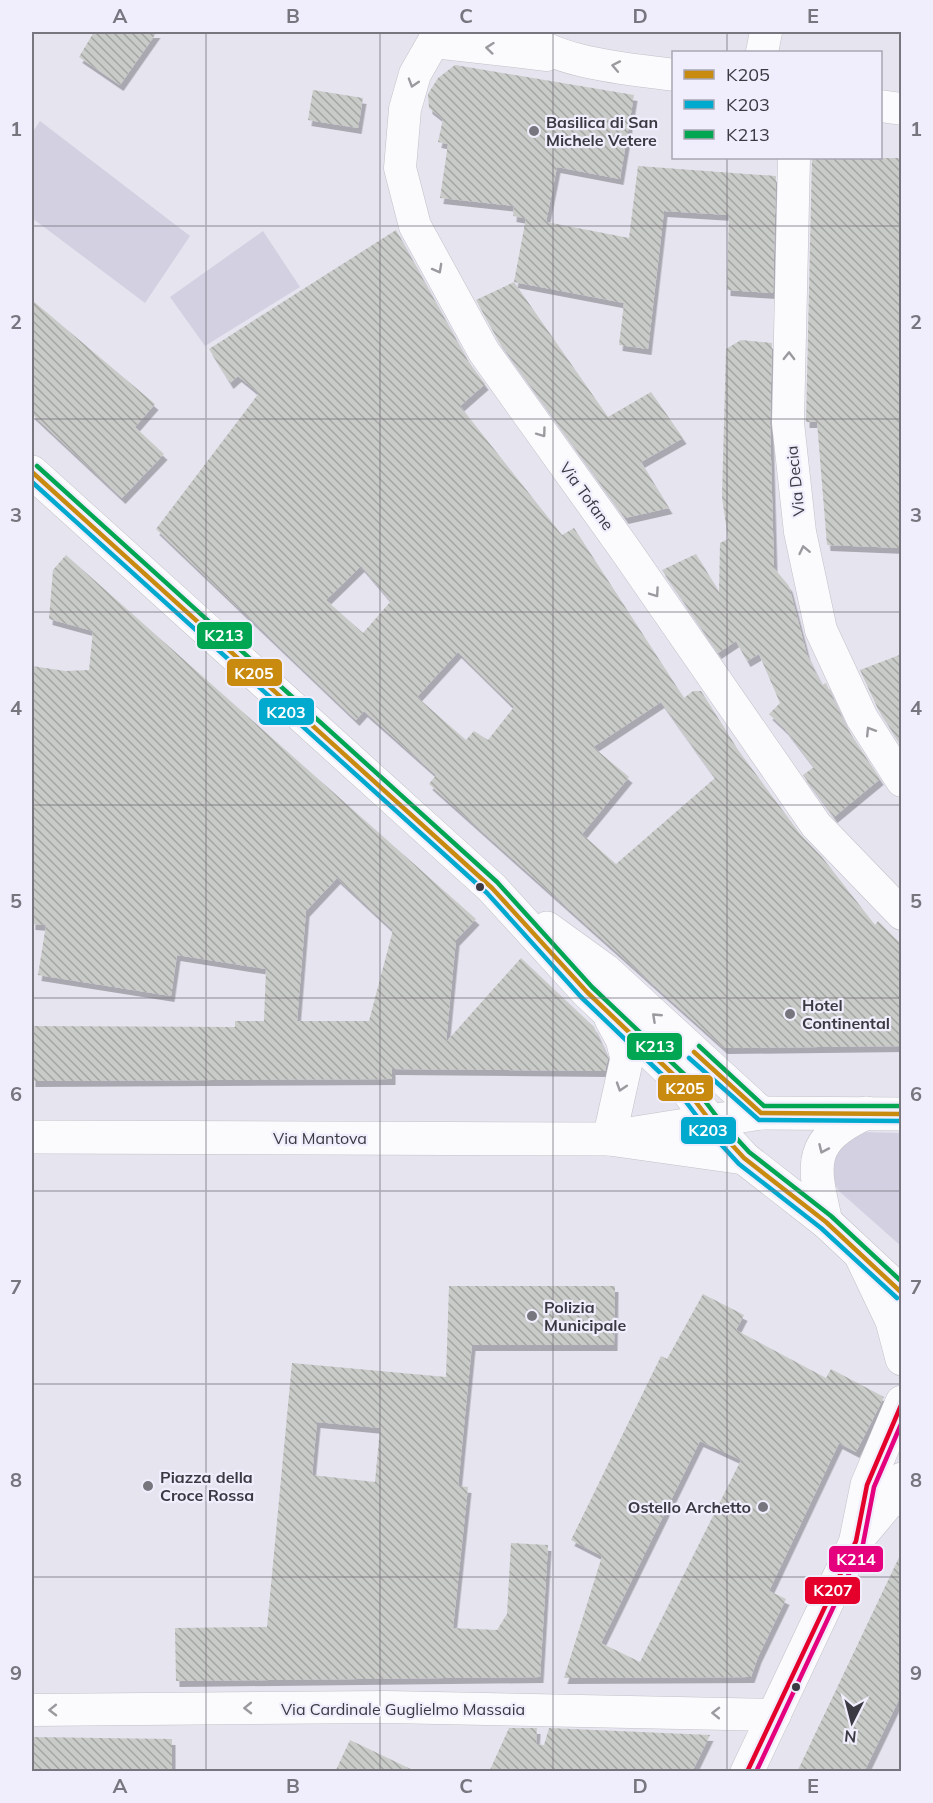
<svg xmlns="http://www.w3.org/2000/svg" width="933" height="1803" font-family="Mulish,sans-serif">
<style>
.green{fill:#d3d0e2}
.building{fill:url(#building-back-hatch);fill-rule:evenodd;filter:url(#shadow)}
.lines{fill:none;stroke-linecap:round;stroke-linejoin:round}
.minor-casing{stroke:#c2c0c8;stroke-width:33}
.tertiary-casing{stroke:#c2c0c8;stroke-width:34}
.secondary-casing{stroke:#c2c0c8;stroke-width:34}
.minor{stroke:#fbfbfd;stroke-width:32}
.tertiary{stroke:#fbfbfd;stroke-width:33}
.secondary{stroke:#fbfbfd;stroke-width:33}
.bus-1-casing{stroke:#f0eefd;stroke-width:9}
.bus-2-casing{stroke:#f0eefd;stroke-width:9}
.bus-3-casing{stroke:#f0eefd;stroke-width:9}
.bus-4-casing{stroke:#f0eefd;stroke-width:9}
.bus-5-casing{stroke:#f0eefd;stroke-width:9}
.bus-1{stroke:#c88b10;stroke-width:4.5}
.bus-2{stroke:#00a9ce;stroke-width:4.5}
.bus-3{stroke:#00a651;stroke-width:4.5}
.bus-4{stroke:#e4002b;stroke-width:4.5}
.bus-5{stroke:#e5007d;stroke-width:4.5}
.oneway{stroke:#9b9a9f}
.grid{fill:none;stroke:#77757e;stroke-width:1.5;stroke-opacity:0.55}
.poi-dot{fill:#77757e;stroke:#f0eefd;stroke-width:2}
.bus-dot{fill:#3b3941;stroke:#f0eefd;stroke-width:2}
.labels{text-anchor:middle;stroke-width:4.5;stroke-linejoin:round;paint-order:stroke}
.poi-label{font-size:16px;font-weight:bold;fill:#3b3941;stroke:#f0eefd;text-anchor:start}
.street-label{font-size:16px;fill:#3b3941;stroke:#f0eefd}
.line-badge{stroke:#f0eefd;stroke-width:2}
.badge-label{font-size:16px;text-anchor:middle;font-weight:bold;fill:#fff}
.neatline{fill:none;stroke:#77757e;stroke-width:2}
.grid-label{font-size:20px;text-anchor:middle;font-weight:bold;fill:#77757e}
</style>
<defs>
<pattern id="building-back-hatch" width="6" height="6" patternUnits="userSpaceOnUse" patternTransform="scale(1.5)"><rect width="6" height="6" fill="#c9cbc8"/><path d="M-1 5l2 2M0 0l6 6M5-1l2 2" fill="none" stroke="#a4a6a4"/></pattern>
<filter id="shadow"><feDropShadow dx="3.5" dy="6" stdDeviation="0" flood-color="#0004"/></filter>
</defs>
<rect width="100%" height="100%" fill="#e6e4ef"/>
<g class="green">
<path d="M40,121L190,236L145,303L32,218V133Z"/>
<path d="M263,231L300,287L205,346L170,297Z"/>
<path d="M861,1132L901,1133V1246L840,1192L831,1179L834,1147Z"/>
</g>
<g class="building">
<path d="M94,32H157L120,85L79,57Z"/>
<path d="M455,65L634,95L620,179L557,167L546,222L513,216L514,206L440,198L448,144L438,142L443,119L429,108L428,94L438,78Z"/>
<path d="M313,90L363,98L358,128L308,120Z"/>
<path d="M812,158H902V548L827,545L817,422H806Z"/>
<path d="M638,166L776,176L773,293L727,290L729,215L664,211L648,349L619,345L624,303L514,282L526,218L629,238Z"/>
<path d="M396,230L468,361L485,384L460,406L562,535L574,528L684,698L693,691H701L738,750L801,835L822,857L875,925L878,921L902,945V1046L724,1048L429,784L436,775L364,711L356,720L156,529L259,393L238,376L230,383L209,349ZM361,566L391,601L363,633L326,600ZM458,652L514,707L488,740L474,731L466,740L417,697ZM661,702L715,778L616,864L582,834L629,777L593,747Z"/>
<path d="M514,282L608,417L651,392L683,438L641,462L669,508L625,518L499,342L476,300Z"/>
<path d="M32,300L155,404L135,427L164,454L122,498L32,414Z"/>
<path d="M741,340L772,343L770,423L774,568L789,586L807,655L822,685L826,683L847,728L880,779L834,817L803,775L814,767L785,729L769,714L780,703L759,654L747,661L736,641L718,653L662,570L696,554L719,592L720,543L728,539L722,497L726,349Z"/>
<path d="M66,555L476,919L456,940L446,1042L521,958L594,1027L608,1058L605,1071L392,1069V1079L32,1081V1026L235,1027V1021H264L266,969L177,955L171,996L38,975L46,925L32,924V666L65,671L89,670L93,631L49,619L53,570ZM337,878L393,930L369,1021H297L306,911Z"/>
<path d="M902,654V747L878,709L860,670Z"/>
<path d="M449,1286H615L614,1345H472L458,1486L468,1487L453,1628L497,1630L507,1614L511,1543L548,1545L540,1677L176,1681L175,1628L267,1627L292,1363L446,1377ZM317,1422L380,1428L375,1482L312,1475Z"/>
<path d="M703,1294L744,1315L736,1330L826,1378L831,1369L884,1397L856,1452L839,1443L769,1591L786,1599L758,1657L751,1677L564,1678L602,1556L571,1540L661,1356L667,1359ZM700,1441L741,1460L640,1662L601,1643Z"/>
<path d="M902,1551V1693L864,1772H797Z"/>
<path d="M509,1728H537L536,1744L544,1745L549,1728L710,1735L692,1772H489Z"/>
<path d="M32,1737L172,1739V1772H32Z"/>
<path d="M350,1740L417,1772H335Z"/>
</g>
<g class="lines">
<defs>
<g id="minor">
<path d="M439,32L415,74L405,109L400,168L415,226L484,352L624,548L816,825L902,914"/>
<path d="M517,32C559,64 622,68 674,75"/>
<path d="M434,42L547,55"/>
<path d="M762,52L766,32"/>
<path d="M880,106L902,109"/>
<path d="M794,158L788,423L800,532L821,630L862,718L902,781"/>
<path d="M32,1710L387,1707L775,1715"/>
</g>
<path id="tertiary" d="M861,1256L892,1321L902,1359"/>
<g id="secondary">
<path d="M32,472L492,888L587,992L680,1081L711,1122L744,1158L826,1222L902,1293"/>
<path d="M547,928L605,970L761,1113"/>
<path d="M635,1133L761,1113L902,1114"/>
<path d="M32,1137L609,1139L744,1158"/>
<path d="M609,1139L627,1058L622,1039L611,1019"/>
<path d="M826,1222C813,1165 806,1141 866,1113"/>
<path d="M856,1539L867,1485L902,1402"/>
<path d="M747,1772L856,1541L892,1498L902,1479"/>
</g>
</defs>
<use href="#minor" class="minor-casing"/>
<use href="#tertiary" class="tertiary-casing"/>
<use href="#secondary" class="secondary-casing"/>
<use href="#minor" class="minor"/>
<use href="#tertiary" class="tertiary"/>
<use href="#secondary" class="secondary"/>
<defs>
<g id="bus-1">
<path d="M32,472L492,888L587,992L680,1081L711,1122L744,1158L826,1222L902,1293"/>
<path d="M694,1052L761,1113L902,1114"/>
</g>
<g id="bus-2">
<path d="M32,482L487,893L581,997L674,1086L705,1127L739,1164L821,1228L897,1298"/>
<path d="M689,1058L759,1120L902,1121"/>
</g>
<g id="bus-3">
<path d="M37,466L497,882L592,987L686,1076L717,1117L749,1152L831,1216L902,1282"/>
<path d="M699,1046L764,1106H902"/>
</g>
<path id="bus-4" d="M747,1772L856,1541L867,1485L902,1403"/>
<path id="bus-5" d="M756,1772L863,1544L874,1487L902,1422"/>
</defs>
<use href="#bus-1" class="bus-1-casing"/>
<use href="#bus-2" class="bus-2-casing"/>
<use href="#bus-3" class="bus-3-casing"/>
<use href="#bus-4" class="bus-4-casing"/>
<use href="#bus-5" class="bus-5-casing"/>
<use href="#bus-1" class="bus-1"/>
<use href="#bus-2" class="bus-2"/>
<use href="#bus-3" class="bus-3"/>
<use href="#bus-4" class="bus-4"/>
<use href="#bus-5" class="bus-5"/>
</g>
<defs><path id="oneway-chevron" d="M-2-3.5L2.5 0L-2 3.5" fill="none" stroke-width="1.6" stroke-linecap="round" stroke-linejoin="round" transform="scale(1.5)"/></defs>
<g class="oneway">
<use href="#oneway-chevron" transform="translate(490 48) rotate(-174)"/>
<use href="#oneway-chevron" transform="translate(616 66) rotate(-169)"/>
<use href="#oneway-chevron" transform="translate(413 83) rotate(107)"/>
<use href="#oneway-chevron" transform="translate(438 269) rotate(61)"/>
<use href="#oneway-chevron" transform="translate(789 356) rotate(-89)"/>
<use href="#oneway-chevron" transform="translate(542 433) rotate(54)"/>
<use href="#oneway-chevron" transform="translate(804 550) rotate(-102)"/>
<use href="#oneway-chevron" transform="translate(655 593) rotate(55)"/>
<use href="#oneway-chevron" transform="translate(870 731) rotate(-122)"/>
<use href="#oneway-chevron" transform="translate(656 1017) rotate(-137)"/>
<use href="#oneway-chevron" transform="translate(621 1087) rotate(108)"/>
<use href="#oneway-chevron" transform="translate(823 1149) rotate(114)"/>
<use href="#oneway-chevron" transform="translate(248 1708) rotate(179)"/>
<use href="#oneway-chevron" transform="translate(53 1710) rotate(179)"/>
<use href="#oneway-chevron" transform="translate(716 1713) rotate(-179)"/>
</g>
<path class="grid" d="M206,32V1772M380,32V1772M553,32V1772M727,32V52M727,158V1772M32,226H902M32,419H902M32,612H902M32,805H902M32,998H902M32,1191H902M32,1384H902M32,1577H902"/>
<g class="poi-dot">
<circle cx="534" cy="131" r="6"/>
<circle cx="790" cy="1014" r="6"/>
<circle cx="532" cy="1316" r="6"/>
<circle cx="148" cy="1486" r="6"/>
<circle cx="763" cy="1507" r="6"/>
</g>
<g class="bus-dot">
<circle cx="480" cy="887" r="5"/>
<circle cx="796" cy="1687" r="5"/>
</g>
<g class="labels">
<g class="poi-label">
<text x="546" y="128">Basilica di San<tspan x="546" dy="18">Michele Vetere</tspan></text>
<text x="802" y="1011">Hotel<tspan x="802" dy="18">Continental</tspan></text>
<text x="544" y="1313">Polizia<tspan x="544" dy="18">Municipale</tspan></text>
<text x="160" y="1483">Piazza della<tspan x="160" dy="18">Croce Rossa</tspan></text>
<text x="751" y="1513" text-anchor="end">Ostello Archetto</text>
</g>
<g class="street-label">
<text transform="translate(795 481) rotate(-96)" y="6">Via Decia</text>
<text transform="translate(587 496) rotate(54)" y="6">Via Tofane</text>
<text x="320" y="1144">Via Mantova</text>
<text x="403" y="1715">Via Cardinale Guglielmo Massaia</text>
</g>
</g>
<g class="line-badge">
<rect x="196" y="621" width="57" height="29" rx="6" fill="#00a651"/>
<rect x="226" y="658" width="57" height="29" rx="6" fill="#c88b10"/>
<rect x="258" y="697" width="57" height="29" rx="6" fill="#00a9ce"/>
<rect x="626" y="1032" width="57" height="29" rx="6" fill="#00a651"/>
<rect x="657" y="1074" width="57" height="28" rx="6" fill="#c88b10"/>
<rect x="680" y="1116" width="57" height="29" rx="6" fill="#00a9ce"/>
<rect x="828" y="1545" width="56" height="28" rx="6" fill="#e5007d"/>
<rect x="804" y="1576" width="57" height="29" rx="6" fill="#e4002b"/>
</g>
<g class="badge-label">
<text x="224" y="641">K213</text>
<text x="254" y="679">K205</text>
<text x="286" y="718">K203</text>
<text x="655" y="1052">K213</text>
<text x="685" y="1094">K205</text>
<text x="708" y="1136">K203</text>
<text x="856" y="1565">K214</text>
<text x="833" y="1596">K207</text>
</g>
<rect width="933" height="1803" fill="none" stroke="#f0eefd" stroke-width="66"/>
<rect x="672" y="51" width="210" height="108" fill="#f0eefd" stroke="#a8a6b2" stroke-width="1.5"/>
<rect x="684" y="70" width="30" height="9" fill="#c88b10" stroke="#a8a6b2" stroke-width="1.5"/>
<text x="726" y="81" font-size="18" fill="#3b3941">K205</text>
<rect x="684" y="100" width="30" height="9" fill="#00a9ce" stroke="#a8a6b2" stroke-width="1.5"/>
<text x="726" y="111" font-size="18" fill="#3b3941">K203</text>
<rect x="684" y="130" width="30" height="9" fill="#00a651" stroke="#a8a6b2" stroke-width="1.5"/>
<text x="726" y="141" font-size="18" fill="#3b3941">K213</text>
<g transform="translate(852 1722) rotate(186)" stroke="#f0eefd" stroke-width="4.5" paint-order="stroke">
<path d="M0-4.5L10 22L0 15L-10 22Z" fill="#3b3941"/>
<text y="-9" font-size="16" font-weight="bold" text-anchor="middle" fill="#3b3941">N</text>
</g>
<rect x="33" y="33" width="867" height="1737" class="neatline"/>
<g class="grid-label">
<text x="120" y="23">A</text>
<text x="293" y="23">B</text>
<text x="466" y="23">C</text>
<text x="640" y="23">D</text>
<text x="813" y="23">E</text>
<text x="16" y="136">1</text>
<text x="916" y="136">1</text>
<text x="16" y="329">2</text>
<text x="916" y="329">2</text>
<text x="16" y="522">3</text>
<text x="916" y="522">3</text>
<text x="16" y="715">4</text>
<text x="916" y="715">4</text>
<text x="16" y="908">5</text>
<text x="916" y="908">5</text>
<text x="16" y="1101">6</text>
<text x="916" y="1101">6</text>
<text x="16" y="1294">7</text>
<text x="916" y="1294">7</text>
<text x="16" y="1487">8</text>
<text x="916" y="1487">8</text>
<text x="16" y="1680">9</text>
<text x="916" y="1680">9</text>
<text x="120" y="1793">A</text>
<text x="293" y="1793">B</text>
<text x="466" y="1793">C</text>
<text x="640" y="1793">D</text>
<text x="813" y="1793">E</text>
</g>
</svg>
